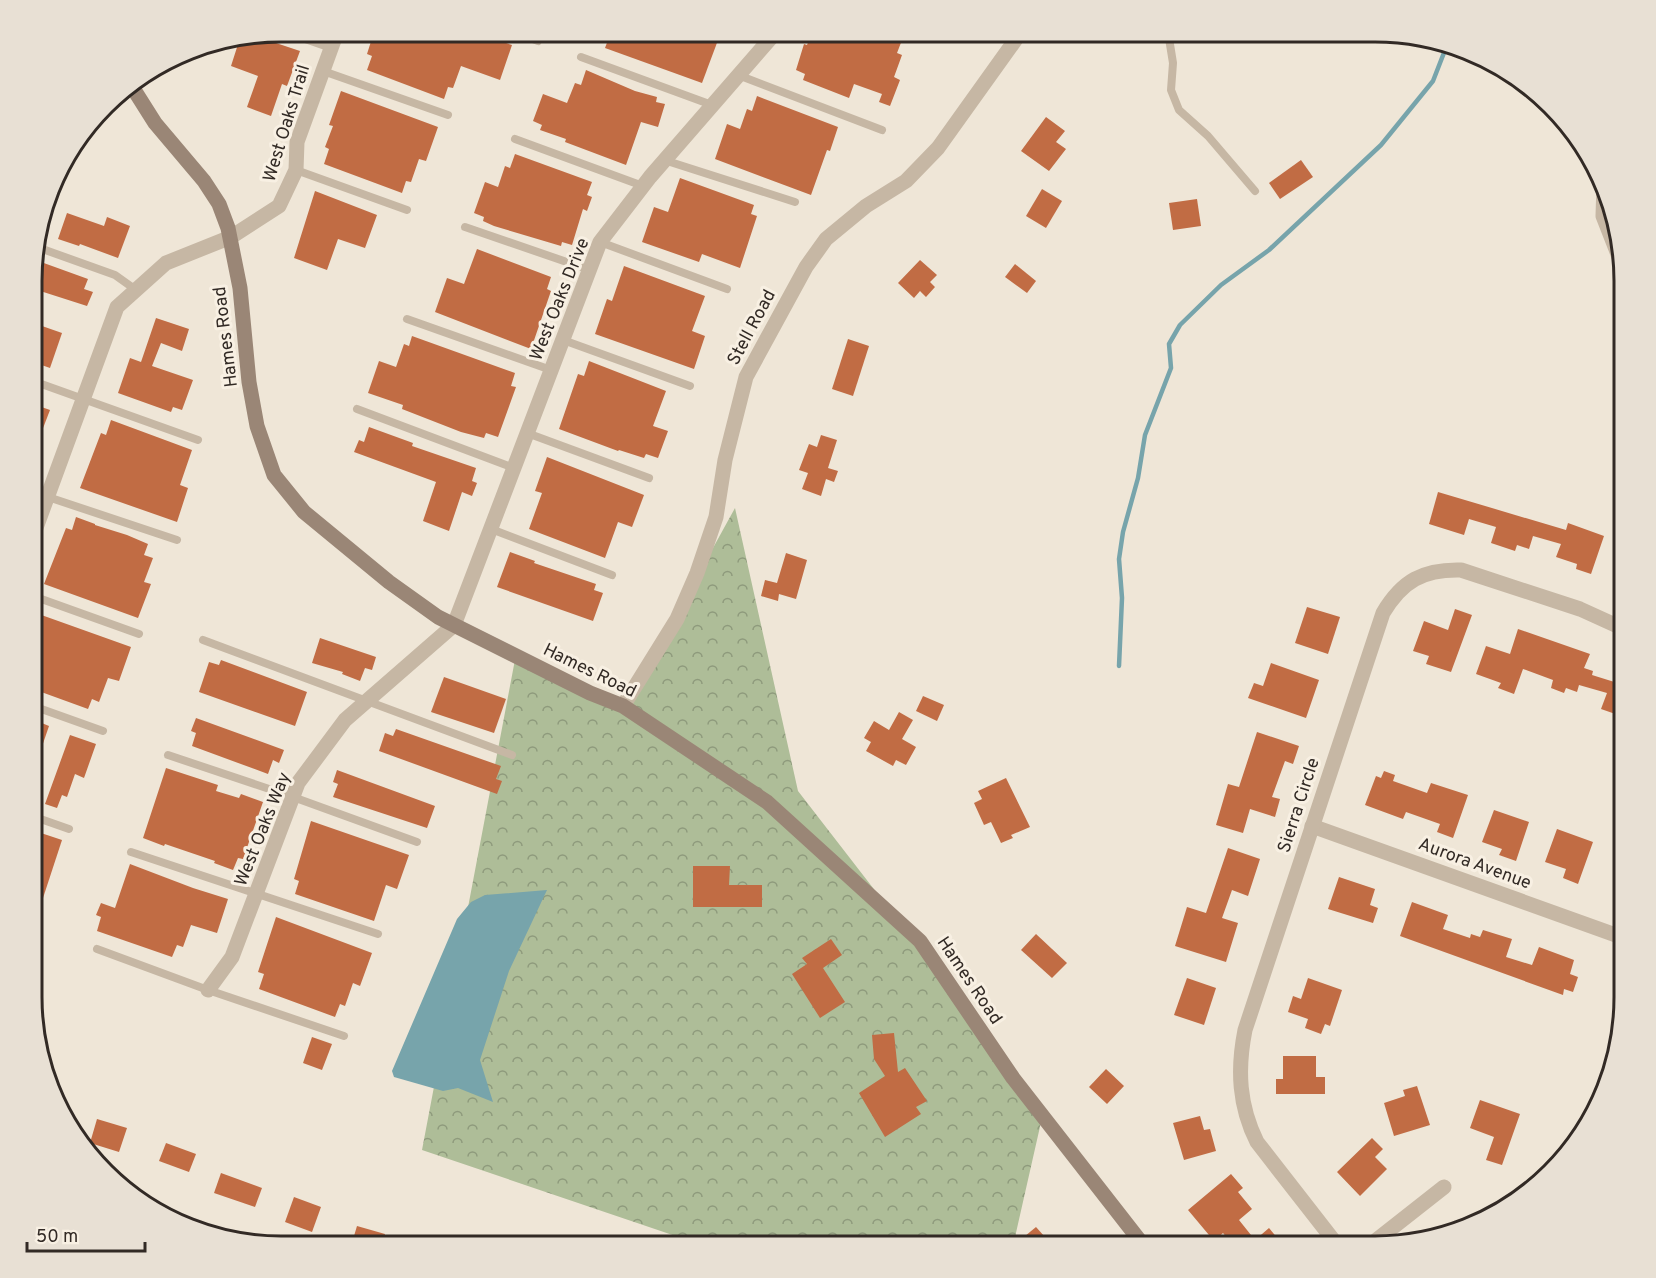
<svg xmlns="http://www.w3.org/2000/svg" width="1656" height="1278" font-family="Overpass,sans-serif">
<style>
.forest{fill:url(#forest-crowns)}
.water{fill:#77a4ab}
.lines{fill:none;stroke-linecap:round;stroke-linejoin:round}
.stream{stroke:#77a4ab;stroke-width:4.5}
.building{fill:#c16c44}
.lane{stroke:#c6b7a4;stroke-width:8}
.street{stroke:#c6b7a4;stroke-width:15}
.secondary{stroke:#9a8676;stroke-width:15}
.labels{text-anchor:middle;stroke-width:6;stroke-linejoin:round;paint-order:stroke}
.street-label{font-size:18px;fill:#322a25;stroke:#f8f0e3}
.rim{fill:none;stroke:#322a25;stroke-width:3}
</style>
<defs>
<pattern id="forest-crowns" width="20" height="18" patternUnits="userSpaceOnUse" patternTransform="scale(1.5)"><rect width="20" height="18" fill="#aebd98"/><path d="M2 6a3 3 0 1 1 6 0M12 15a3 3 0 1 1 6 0" fill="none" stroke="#8e9a7c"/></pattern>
</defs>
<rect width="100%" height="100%" fill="#efe6d7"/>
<path class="forest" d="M735,508L798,791L1044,1109L1013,1246H705L422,1150L517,649L627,704Z"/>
<path class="water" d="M547,890L509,971L480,1060L493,1102L458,1088L443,1091L394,1077L392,1071L457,919L471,902L485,895Z"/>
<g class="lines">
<path class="stream" d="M1119,666L1122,598L1119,559L1123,532L1138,478L1145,435L1171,368L1169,344L1180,325L1221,285L1269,250L1381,145L1433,81L1447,45"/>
</g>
<g class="building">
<path d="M374,32H473L512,45L500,80L461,66L453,88L448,87L444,99L367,70L372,56L367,54Z"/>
<path d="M611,32H721L702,83L605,48Z"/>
<path d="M812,32H878L902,40L897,53L902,55L894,77L900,80L890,106L879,102L882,94L854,84L849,98L803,80L805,74L796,70L804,44L807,45Z"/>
<path d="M255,36L300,51L287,86L282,84L271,116L247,107L258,76L231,66L240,38Z"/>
<path d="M586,70L635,91L657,97L656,102L665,104L658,127L641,122L626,165L565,142L566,139L540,130L542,125L533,121L543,94L567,103L575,83L581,85Z"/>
<path d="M341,91L438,127L426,161L419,159L411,182L406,181L402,193L324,164L329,149L325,147L333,126L329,125Z"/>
<path d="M757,96L838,127L830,151L827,150L811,195L715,159L727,124L740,129L747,109L752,111Z"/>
<path d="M1046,117L1065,131L1056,142L1066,149L1049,171L1021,151Z"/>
<path d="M515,154L592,182L587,195L592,197L587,211L583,209L572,245L562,242L561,246L494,226L483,221L484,217L474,213L485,182L498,187L505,166L510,168Z"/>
<path d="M1301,160L1313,177L1280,199L1269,183Z"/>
<path d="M680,178L754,205L751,214L757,216L740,268L702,254L699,262L642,242L654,207L668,212Z"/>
<path d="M1042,189L1062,201L1046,228L1026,216Z"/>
<path d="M315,191L377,215L365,248L338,239L327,270L294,258Z"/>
<path d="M1197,199L1201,226L1173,230L1169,203Z"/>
<path d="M67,213L104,226L107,217L130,226L118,258L80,244L79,246L58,239Z"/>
<path d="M477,249L551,277L547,289L551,291L531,349L435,312L447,278L464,284Z"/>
<path d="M920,260L937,275L930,282L935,287L926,297L920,291L914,298L898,283Z"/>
<path d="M34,262L41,264V262L88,279L84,289L93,292L87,306L34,289Z"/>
<path d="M1015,264L1036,281L1027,293L1005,277Z"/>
<path d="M624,266L705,296L692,331L705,336L694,369L595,334L607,299L612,301Z"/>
<path d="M156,318L189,329L182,351L161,343L152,366L193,380L182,410L173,407L171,412L118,393L130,358L141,362Z"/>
<path d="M42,326L62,333L50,368L33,362V350Z"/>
<path d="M412,336L515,373L511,386L516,387L498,437L486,433L484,438L461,432L402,409L403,405L368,393L379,361L396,367L404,344L409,346Z"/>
<path d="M848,339L869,346L853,396L832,389Z"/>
<path d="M589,361L666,391L653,426L668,431L658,458L646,454L644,458L619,450L618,451L559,429L578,374L584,376Z"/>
<path d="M33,404L50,410L35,449H33Z"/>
<path d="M111,420L192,450L180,485L188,488L177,522L80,488L101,433L106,435Z"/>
<path d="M369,427L413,443L412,446L476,468L472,481L477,483L472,496L462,492L449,531L423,521L436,482L354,452L359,440L364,442Z"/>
<path d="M821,435L837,440L828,468L838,471L834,482L826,479L821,496L802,489L808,473L799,470L809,444L817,447Z"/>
<path d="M547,457L644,495L632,527L618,522L605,558L529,529L542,493L535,491Z"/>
<path d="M1438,492L1566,530L1568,523L1604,536L1591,574L1576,569L1577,564L1556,557L1561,544L1533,536L1529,549L1517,545L1515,551L1491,543L1496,527L1469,519L1464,535L1429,524Z"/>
<path d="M76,517L95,524V525L127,535L148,544L144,555L153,558L144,582L151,584L138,618L44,584L66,528L72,530Z"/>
<path d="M510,552L535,561L534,563L596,584L594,590L603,593L593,621L497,587Z"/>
<path d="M786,553L807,560L796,599L779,594L778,601L761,596L765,580L777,583Z"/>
<path d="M1307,607L1340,617L1328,654L1295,643Z"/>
<path d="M1455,609L1472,615L1451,672L1426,664L1429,656L1413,651L1424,621L1448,630Z"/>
<path d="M33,612L131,647L119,681L108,678L99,702L92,699L88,709L33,689Z"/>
<path d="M1518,629L1590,654L1584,668L1593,671L1592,675L1624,685V717L1601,709L1607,693L1579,685L1577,692L1566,688L1564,693L1551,688L1553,680L1523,669L1514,694L1498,688L1501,683L1476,674L1486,646L1510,654Z"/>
<path d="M320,638L376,657L372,670L365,668L360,681L342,674L343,672L312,663Z"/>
<path d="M221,660L307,692L295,726L199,692L209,662L219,665Z"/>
<path d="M1271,663L1319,680L1306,718L1248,698L1254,683L1263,686Z"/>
<path d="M444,677L506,699L494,733L431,712Z"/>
<path d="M923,696L944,705L937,721L916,711Z"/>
<path d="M899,712L913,720L902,739L916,747L906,765L896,760L893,766L866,751L871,742L864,738L874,721L889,730Z"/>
<path d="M196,718L284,750L279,763L273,760L268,774L192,746L196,733L191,731Z"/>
<path d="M37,721L49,726L35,767H33V733Z"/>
<path d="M396,729L501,766L496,779L502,781L497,794L379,751L385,733L393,736Z"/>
<path d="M1257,732L1299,746L1293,764L1285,761L1272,797L1280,799L1275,817L1250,809L1243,833L1216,825L1228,784L1239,787Z"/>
<path d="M70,735L96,744L84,778L75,774L67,797L62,795L57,808L45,804Z"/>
<path d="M166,768L218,785L216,791L239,798L241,794L263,802L243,859L238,858L233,870L214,863L215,861L165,844L164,846L143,838Z"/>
<path d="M337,770L435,806L427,828L333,797L338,784L333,782Z"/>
<path d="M1384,771L1395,775L1393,781L1427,793L1431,783L1468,795L1453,838L1437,832L1440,824L1406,812L1403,819L1365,805L1376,776L1381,778Z"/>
<path d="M1006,778L1030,827L1011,835L1013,838L1001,843L991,822L984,825L974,803L982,799L978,791Z"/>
<path d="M1494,810L1529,822L1516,861L1499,855L1502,849L1482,842Z"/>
<path d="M311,821L409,855L397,889L386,885L374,921L295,894L299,881L294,879Z"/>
<path d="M1557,829L1593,842L1578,884L1563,878L1566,869L1545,862Z"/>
<path d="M32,830L62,840L43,898L32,894Z"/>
<path d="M1228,848L1260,859L1248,896L1232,890L1222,918L1238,923L1226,962L1175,946L1187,907L1206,913Z"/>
<path d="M130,864L193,888L228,899L217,933L191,925L183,947L177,945L172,957L97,931L101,917L96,915L101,903L115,908Z"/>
<path d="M693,866H730L729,885H762V907H693Z"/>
<path d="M1339,877L1375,889L1370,905L1378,908L1373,923L1328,909Z"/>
<path d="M1412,902L1448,915L1443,929L1470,938L1471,934L1480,937L1483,930L1512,939L1506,957L1532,965L1539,947L1574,960L1570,974L1578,977L1573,992L1564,989L1563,995L1400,936Z"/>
<path d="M276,917L372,953L360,986L353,983L345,1006L340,1004L335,1017L259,989L264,974L258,972Z"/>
<path d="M1036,934L1067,963L1052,978L1021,950Z"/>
<path d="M831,939L842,955L823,968L845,1002L820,1018L792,974L807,964L802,958Z"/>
<path d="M1187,978L1216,988L1204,1025L1174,1015Z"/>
<path d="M1308,978L1342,990L1330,1026L1325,1024L1321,1034L1305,1028L1308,1019L1288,1012L1293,996L1301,999Z"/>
<path d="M894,1033L898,1072L905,1068L927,1101L916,1107L921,1114L885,1137L859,1093L885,1076L874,1059L872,1035Z"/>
<path d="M312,1037L332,1044L322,1070L303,1063Z"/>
<path d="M1283,1056H1316V1077H1325V1094H1276V1079H1283Z"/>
<path d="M1106,1069L1124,1086L1107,1104L1089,1087Z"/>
<path d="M1417,1086L1430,1125L1394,1136L1384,1103L1405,1096L1403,1090Z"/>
<path d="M1480,1100L1520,1114L1502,1165L1486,1160L1494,1137L1470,1128Z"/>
<path d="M1200,1116L1204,1130L1210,1129L1216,1151L1184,1160L1173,1123Z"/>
<path d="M97,1119L127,1128L119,1152L90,1143Z"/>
<path d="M1372,1138L1383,1149L1375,1157L1387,1169L1360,1196L1337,1172Z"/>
<path d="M166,1143L196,1154L189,1172L159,1161Z"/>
<path d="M221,1173L262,1188L255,1207L214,1193Z"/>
<path d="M1231,1174L1243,1188L1238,1192L1252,1209L1239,1220L1255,1240L1269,1228L1284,1246H1234L1223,1233L1214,1241L1188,1210Z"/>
<path d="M294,1197L321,1207L312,1232L285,1222Z"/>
<path d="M357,1226L385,1234L382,1246H351Z"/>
<path d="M1036,1227L1053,1246H1013Z"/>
</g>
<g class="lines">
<g class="lane">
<path d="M285,32L331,48"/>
<path d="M515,32L538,41"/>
<path d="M910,32L930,39"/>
<path d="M1168,32L1173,63L1171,90L1179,110L1208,136L1255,191"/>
<path d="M581,57L712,105"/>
<path d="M323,71L448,115"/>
<path d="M738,75L882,130"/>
<path d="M515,139L643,186"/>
<path d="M664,160L795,202"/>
<path d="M296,170L407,210"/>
<path d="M465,227L590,270"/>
<path d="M600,242L727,289"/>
<path d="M34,246L115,275L136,290"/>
<path d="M407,319L551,370"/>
<path d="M563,340L690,386"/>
<path d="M33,381L198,440"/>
<path d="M357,409L514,468"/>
<path d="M527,433L649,478"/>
<path d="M33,492L177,540"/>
<path d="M491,529L612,575"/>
<path d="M33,596L139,634"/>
<path d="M203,640L512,755"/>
<path d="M33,706L103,731"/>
<path d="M168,755L293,797L417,842"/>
<path d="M32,816L69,829"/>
<path d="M131,852L378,934"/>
<path d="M97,949L208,990L344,1036"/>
</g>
<g class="street">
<path d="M1604,184L1603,216L1621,262"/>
<path d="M33,536L117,307L166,263L231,237L279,206L296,170L297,142L337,32"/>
<path d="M623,706L677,619L697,573L716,517L725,460L746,377L806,267L826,239L866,206L906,181L938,148L1021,32"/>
<path d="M1312,826L1624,938"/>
<path d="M208,990L232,957L298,783L345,720L454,625L600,242L650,177L776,32"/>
<path d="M1338,1246L1257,1142C1239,1106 1237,1070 1245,1030L1383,613C1402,581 1423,569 1461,570L1580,609L1624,629"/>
<path d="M1369,1246L1444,1187"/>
</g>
<path class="secondary" d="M131,85L155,123L204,181L219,204L228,228L240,288L249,382L257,426L274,475L304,512L389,582L438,617L590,693L623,706L767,802L920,941L1013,1078L1144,1246"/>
</g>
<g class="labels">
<g class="street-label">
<text transform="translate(286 123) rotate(-73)" y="6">West Oaks Trail</text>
<text transform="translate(559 299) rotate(-68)" y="6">West Oaks Drive</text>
<text transform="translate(751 327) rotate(-62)" y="6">Stell Road</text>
<text transform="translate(225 337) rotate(-97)" y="6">Hames Road</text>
<text transform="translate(590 670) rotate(26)" y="6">Hames Road</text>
<text transform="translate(1298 805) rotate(-72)" y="6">Sierra Circle</text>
<text transform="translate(262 829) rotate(-68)" y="6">West Oaks Way</text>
<text transform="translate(1475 863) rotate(20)" y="6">Aurora Avenue</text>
<text transform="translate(970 980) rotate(56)" y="6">Hames Road</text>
</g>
</g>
<path d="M0 0H1656V1278H0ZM281 42H1375A239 239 0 0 1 1614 281V997A239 239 0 0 1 1375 1236H281A239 239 0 0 1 42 997V281A239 239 0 0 1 281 42Z" fill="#e8e0d4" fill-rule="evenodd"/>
<path class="rim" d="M281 42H1375A239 239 0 0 1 1614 281V997A239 239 0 0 1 1375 1236H281A239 239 0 0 1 42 997V281A239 239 0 0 1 281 42Z"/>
<path d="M27 1242v9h118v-9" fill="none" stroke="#322a25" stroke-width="3"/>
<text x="36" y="1242" font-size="18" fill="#322a25" stroke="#f8f0e3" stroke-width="4.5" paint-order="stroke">50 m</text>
</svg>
